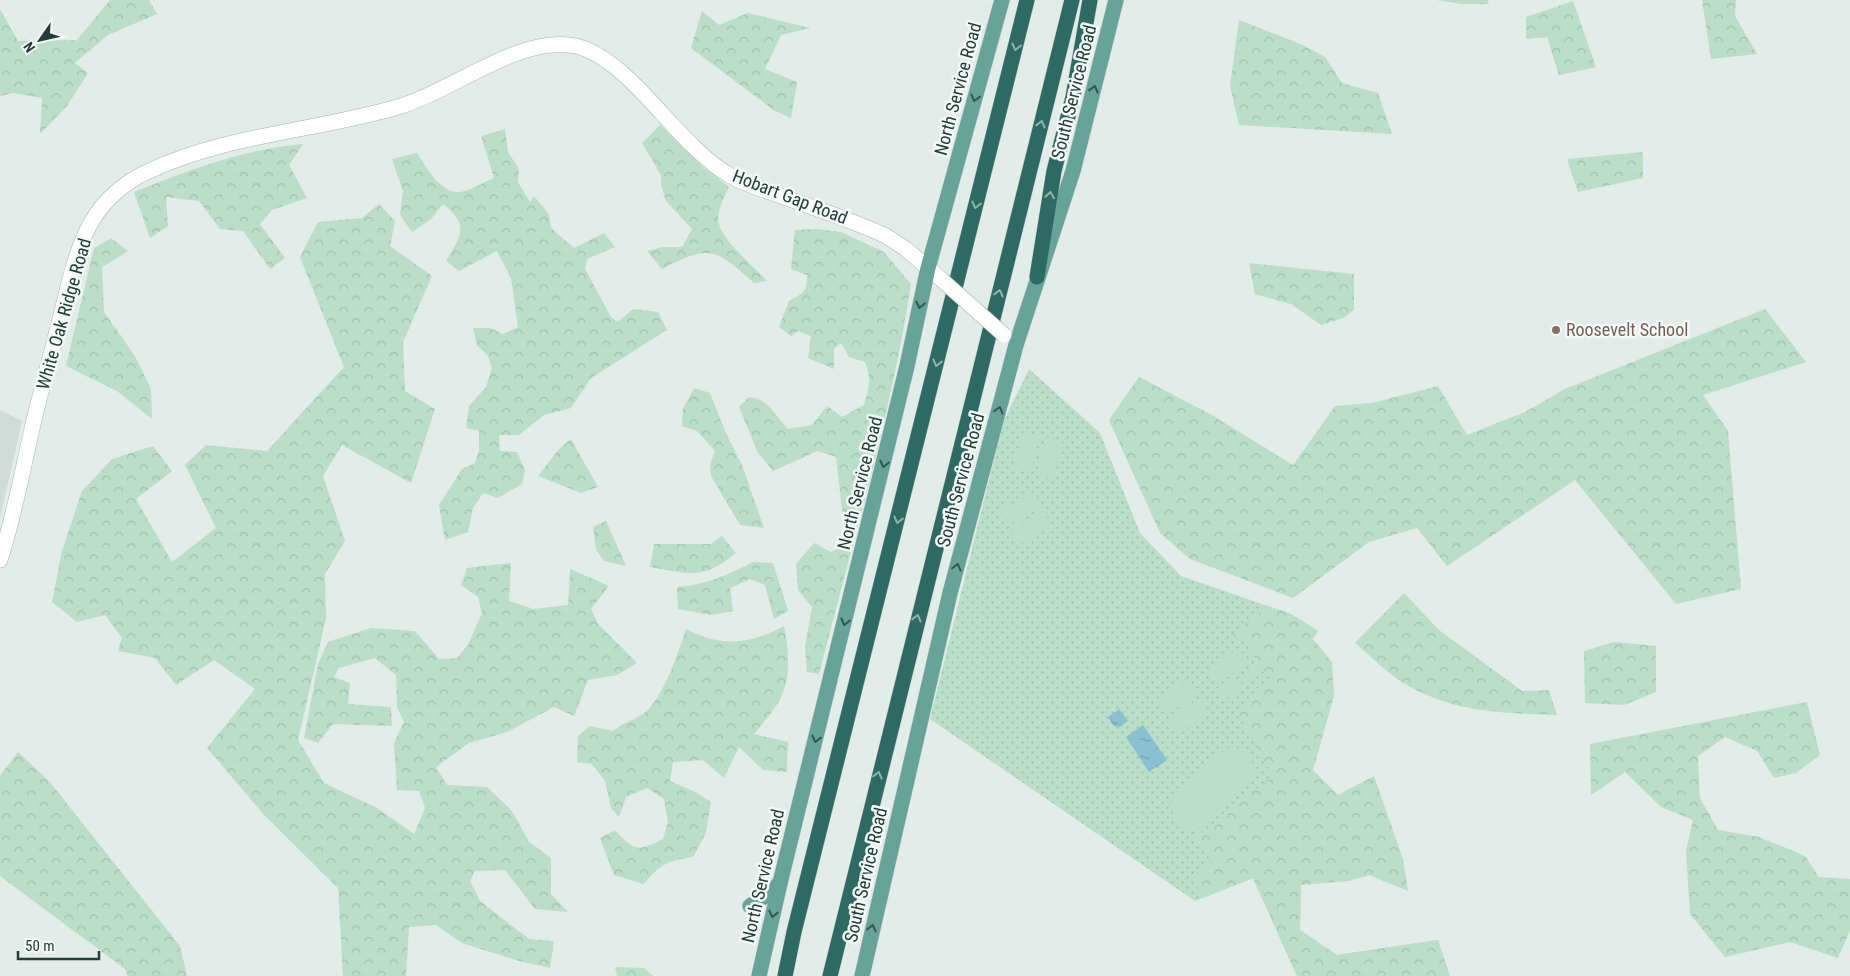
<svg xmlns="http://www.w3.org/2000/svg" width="1850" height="976" font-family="'Roboto Condensed',sans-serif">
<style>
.built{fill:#d0dcd8}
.grass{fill:url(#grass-dots)}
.forest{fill:url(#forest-crowns)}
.garden{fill:#badec7}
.water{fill:url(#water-ripples)}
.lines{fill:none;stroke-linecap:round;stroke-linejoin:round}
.tertiary-casing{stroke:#a5b4b0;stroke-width:16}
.primary-casing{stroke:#c1c9c7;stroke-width:16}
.motorway-casing{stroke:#c1c9c7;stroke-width:16}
.tertiary{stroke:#fff;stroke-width:15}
.primary{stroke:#66a398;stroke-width:15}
.motorway{stroke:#2d6a63;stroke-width:15}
.tertiary-bridge-casing{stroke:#a5b4b0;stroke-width:16;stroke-linecap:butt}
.tertiary-bridge{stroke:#fff;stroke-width:15}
.oneway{stroke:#90b2ac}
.oneway2{stroke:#335750}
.education-dot{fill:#8d6e63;stroke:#f3f9f6;stroke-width:2}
.labels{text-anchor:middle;stroke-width:5;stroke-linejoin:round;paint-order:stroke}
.street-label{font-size:18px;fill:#223e38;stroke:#f3f9f6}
.education-label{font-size:18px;fill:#785e54;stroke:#f3f9f6;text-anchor:start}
</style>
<defs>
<pattern id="grass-dots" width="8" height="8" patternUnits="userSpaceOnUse" patternTransform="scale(1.25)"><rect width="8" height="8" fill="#badec7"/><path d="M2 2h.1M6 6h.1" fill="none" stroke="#a0c0ac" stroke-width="1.8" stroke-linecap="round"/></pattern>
<pattern id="forest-crowns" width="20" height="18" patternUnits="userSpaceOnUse" patternTransform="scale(1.25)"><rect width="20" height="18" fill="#badec7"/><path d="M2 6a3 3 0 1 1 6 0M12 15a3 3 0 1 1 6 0" fill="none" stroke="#a0c0ac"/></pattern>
<pattern id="water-ripples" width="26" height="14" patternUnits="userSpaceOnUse" patternTransform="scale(1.25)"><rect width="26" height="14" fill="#89c1d2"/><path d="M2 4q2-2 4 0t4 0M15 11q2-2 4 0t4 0" fill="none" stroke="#709eab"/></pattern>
</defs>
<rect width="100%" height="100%" fill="#e2ece9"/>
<path class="built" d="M0,410L22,421L0,518Z"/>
<path class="grass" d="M1029,369L1100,433L1140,533L1181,576L1291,614L1318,631L1312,639L1302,825L1300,930L1337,955L1438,940L1450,976H1297L1253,878L1195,901L930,719L1003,423Z"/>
<g class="forest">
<path d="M110,0H149L157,14L108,35L75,63L88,73L67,106L40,134L42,98L13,93L0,96V9L18,41L77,40Z"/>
<path d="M1437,0H1488L1489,4H1462Z"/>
<path d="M1702,0H1736L1735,16L1757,54L1711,59Z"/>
<path d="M1573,1L1596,67L1559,75L1547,37L1526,39V17Z"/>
<path d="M702,11L719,25L748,13L810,28L781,35L765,69L797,82L791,118L775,111L691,48Z"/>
<path d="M1239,20L1303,45L1325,57L1342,83L1378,93L1392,134L1239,125L1230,86Z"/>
<path d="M660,125L703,167L729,187C724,198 716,211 719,224C723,241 755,268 767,281L754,283C715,248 710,244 662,269L647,251L663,247H682L692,229L666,201L661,185V175L642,143Z"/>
<path d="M505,129L508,152L519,169L518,182L530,202L534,196L549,214L551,228L574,248L604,233L615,247L587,259L585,269L611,317L618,322L633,309L658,312L667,330L591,378L571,408L544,415L519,435H499L500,451L517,452L525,470L522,484L498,498L483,493L473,508L468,532L445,540L439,505L462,469L475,463L479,451V431L466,428L469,406L486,387L492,368L488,356L477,345L473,328H490L503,334L518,327L511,278L497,251L459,271L446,261C461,235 470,225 443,204L431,219L412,232L400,215L403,191L392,159L417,153C426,166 440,194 460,192C470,191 483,182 494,178L481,136Z"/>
<path d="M303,144L289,165L307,198L272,210L260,224L285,258L270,269L243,231L220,229L199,201L166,197L168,226L150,238L134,192C189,170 244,149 303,144Z"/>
<path d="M1643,152V178L1578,192L1567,159Z"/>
<path d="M379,204L395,221L390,246L432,276L403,342L405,391L435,409L411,483L342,445L323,476L345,541L325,574L326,618L298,740L324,783L377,808L414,834L425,808L419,791L397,790L394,743L404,722L397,707L396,675L375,658L339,668L334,677L350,683L348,704L391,707L392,726L333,724L318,743L304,738L318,664L328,642L371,628L415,631L439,659L457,658L468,645L482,613L478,597L461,585L467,568L511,563L509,601L533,609L568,605L570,569L609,586L591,609L598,624L637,663L617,675L588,680L574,716L554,707L507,732L469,743L436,767L447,785L487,787L512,811L529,842L551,858V894L568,912L535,909L505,870L475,871L470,881L480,901L529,939L554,941L550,968L519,961L462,943L436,925L409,927L406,976H343L338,888L265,816L207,748L255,689L214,660L176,685L155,658L118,651L122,638L105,615L77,622L52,602L62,551L82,491L112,459L153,446L172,471L136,499L172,562L216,528L185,465L206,445L267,451L344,367L300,257L318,222L362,218Z"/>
<path d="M816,229L841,232L884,252L911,284C891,416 852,544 819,674L807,672L805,647L812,607L798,590L796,564L814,543L831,552L846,544L836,457L817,451L773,471L758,453L739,407L749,397C768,398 776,417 788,429L812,425L827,406L842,417L864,405C869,389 872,378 865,362L849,357L841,343L834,349V369L808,358L811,336L798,331L791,336L779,327L789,301C804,293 807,292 807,275L791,269L795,230Z"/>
<path d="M111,238L128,251L102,267L104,312L135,356L151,389L152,419L117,391L66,366L94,248Z"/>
<path d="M1249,263L1354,274V310L1343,318L1321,325L1291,304L1255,294Z"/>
<path d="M1765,309L1806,362L1703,395L1728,431L1741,589L1676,604L1575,480L1447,566L1417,528L1369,542L1293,598L1190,559L1160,533L1109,420L1139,377L1210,414L1293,465L1335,406L1372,403L1438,386L1467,435L1525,412L1565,389Z"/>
<path d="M694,388L710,393L725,431L742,465L764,528L740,525L711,476L710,465L715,451L697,431L682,426L683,409Z"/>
<path d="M571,439L598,487L581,493L538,476L559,449Z"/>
<path d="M606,521L626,566L604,561L596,549L593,527Z"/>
<path d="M722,536L736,553C704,580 688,574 650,567L654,544H711Z"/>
<path d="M753,562L773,563L788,611L774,619L765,585L750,579L730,588L733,611L711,615L678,609L677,587C704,585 729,575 753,562Z"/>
<path d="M1404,593L1439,630L1522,691L1549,690L1557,715C1503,713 1459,713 1410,687C1390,676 1372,657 1355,643Z"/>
<path d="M1266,605L1291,614L1318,631L1313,639L1332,662L1334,696L1313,770L1338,795L1374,776L1403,859L1408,891L1369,875L1349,881L1301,885L1300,930L1337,955L1438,940L1450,976H1297L1253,878L1203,898L1191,877L1214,861L1195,838L1273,776L1238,714L1273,678L1268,676L1242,639L1231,636C1242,623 1256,620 1266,605Z"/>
<path d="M784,626C789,651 792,680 778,703C771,714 762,724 754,734L788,742L787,772L763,770L739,747L724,778L703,760L673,762L670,781L695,792L711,802L706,833L693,857C667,861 660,864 644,884L614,875L600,838L615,830C634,851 638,852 663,839L668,822L664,799L647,788L626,797L619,817L611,808L605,781L592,764L577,762L578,736L590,726L613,731C623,722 638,719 647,711C665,692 678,654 686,629C721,648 751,644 784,626Z"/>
<path d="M1614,642L1656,646V692L1624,705L1585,703L1584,651Z"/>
<path d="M1807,702L1820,755L1796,773L1774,778L1757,751L1725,737L1698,756L1700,798L1718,830L1759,837L1805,856L1819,877L1850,879V930L1838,958L1790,942L1725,957L1690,914L1686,850L1693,820L1661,807L1625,772L1591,795L1590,744Z"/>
<path d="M18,752L49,781L180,946L187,976H128L125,969L0,876V776Z"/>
<path d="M615,967L644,968L653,976H617Z"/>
</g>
<g class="garden">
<path d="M1023,432L1040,436L1030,473L1014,469Z"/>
<path d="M1046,437L1063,441L1053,479L1036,475Z"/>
<path d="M1034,492L1042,507L1008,525L1000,510Z"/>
<path d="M1044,511L1052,527L1019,545L1010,529Z"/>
<path d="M1239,648L1249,662L1218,684L1207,670Z"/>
<path d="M1257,665L1262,673L1244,685L1239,677Z"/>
<path d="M1187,679L1197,693L1166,716L1156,701Z"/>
<path d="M1235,680L1240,688L1223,701L1217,693Z"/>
<path d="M1200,698L1210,712L1179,734L1169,720Z"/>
<path d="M1232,746C1246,751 1260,765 1253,780L1202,827C1183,837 1165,812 1174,795L1227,748Z"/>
</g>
<g class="water">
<path d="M1119,709L1128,721L1120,727L1114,726L1108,717Z"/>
<path d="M1143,725L1167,760L1149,772L1126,737Z"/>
</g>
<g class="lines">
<defs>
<path id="tertiary" d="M0,560C15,514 23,467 34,420C42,387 51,355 59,323C68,289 74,252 92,221C104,200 125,182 147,172C227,134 318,131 401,106C455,90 527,29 583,48C635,67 677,144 729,175C744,184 764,190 781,196C816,209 852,220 886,236L906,249L942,280"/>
<g id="primary">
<path d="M750,906L768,894L780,883"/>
<path d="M759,976L780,883L907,366L928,268L1002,0"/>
<path d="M862,976L950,593L1016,345L1073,171L1116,0"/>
</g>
<g id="motorway">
<path d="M1037,277L1054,171L1073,97L1090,0"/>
<path d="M785,976L794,932L1027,0"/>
<path d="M830,976L1072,0"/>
</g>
</defs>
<use href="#tertiary" class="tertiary-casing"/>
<use href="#primary" class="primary-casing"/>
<use href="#motorway" class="motorway-casing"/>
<use href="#tertiary" class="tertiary"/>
<use href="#primary" class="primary"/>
<use href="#motorway" class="motorway"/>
<defs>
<path id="tertiary-bridge" d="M942,280L1004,335"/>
</defs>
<use href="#tertiary-bridge" class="tertiary-bridge-casing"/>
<use href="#tertiary-bridge" class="tertiary-bridge"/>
</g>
<defs><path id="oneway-chevron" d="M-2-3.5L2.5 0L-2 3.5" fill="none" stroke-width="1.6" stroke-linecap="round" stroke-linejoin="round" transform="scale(1.25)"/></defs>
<g class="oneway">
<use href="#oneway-chevron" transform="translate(1016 47) rotate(104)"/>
<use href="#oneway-chevron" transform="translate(1041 124) rotate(-76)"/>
<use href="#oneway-chevron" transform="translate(1050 195) rotate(-81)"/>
<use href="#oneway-chevron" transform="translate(976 205) rotate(104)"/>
<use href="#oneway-chevron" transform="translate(999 293) rotate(-76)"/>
<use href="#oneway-chevron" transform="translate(937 363) rotate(104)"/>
<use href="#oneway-chevron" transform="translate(898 520) rotate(104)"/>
<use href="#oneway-chevron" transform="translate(917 618) rotate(-76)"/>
<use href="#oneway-chevron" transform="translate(878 775) rotate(-76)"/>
</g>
<g class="oneway2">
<use href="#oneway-chevron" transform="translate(1094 89) rotate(-76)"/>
<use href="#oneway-chevron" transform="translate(975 98) rotate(105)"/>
<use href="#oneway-chevron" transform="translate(920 305) rotate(102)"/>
<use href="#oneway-chevron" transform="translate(999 410) rotate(-75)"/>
<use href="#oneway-chevron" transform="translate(884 464) rotate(104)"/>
<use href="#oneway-chevron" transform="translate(957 567) rotate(-75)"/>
<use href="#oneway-chevron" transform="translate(845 622) rotate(104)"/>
<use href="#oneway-chevron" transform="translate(816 739) rotate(104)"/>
<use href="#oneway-chevron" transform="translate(773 914) rotate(103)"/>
<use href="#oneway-chevron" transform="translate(872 928) rotate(-77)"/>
</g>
<circle class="education-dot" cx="1556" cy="330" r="5"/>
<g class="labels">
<g class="street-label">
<text transform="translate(958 89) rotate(-75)" y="6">North Service Road</text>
<text transform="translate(1074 92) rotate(-76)" y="6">South Service Road</text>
<text transform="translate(790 197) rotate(21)" y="6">Hobart Gap Road</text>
<text transform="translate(64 314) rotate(-74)" y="6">White Oak Ridge Road</text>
<text transform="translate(961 480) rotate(-75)" y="6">South Service Road</text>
<text transform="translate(860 483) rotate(-76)" y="6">North Service Road</text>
<text transform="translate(866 875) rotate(-77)" y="6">South Service Road</text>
<text transform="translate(763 876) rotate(-77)" y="6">North Service Road</text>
</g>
<g class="education-label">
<text x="1566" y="336">Roosevelt School</text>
</g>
</g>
<g transform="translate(40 40) rotate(236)" stroke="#f3f9f6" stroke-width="4" paint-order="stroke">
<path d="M0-4L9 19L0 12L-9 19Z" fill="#223e38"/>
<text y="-8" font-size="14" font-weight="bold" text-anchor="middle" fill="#223e38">N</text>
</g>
<path d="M18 951v8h81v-8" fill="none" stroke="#223e38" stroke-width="2.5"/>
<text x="25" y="951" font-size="15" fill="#223e38" stroke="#f3f9f6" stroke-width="4" paint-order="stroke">50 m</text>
</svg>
